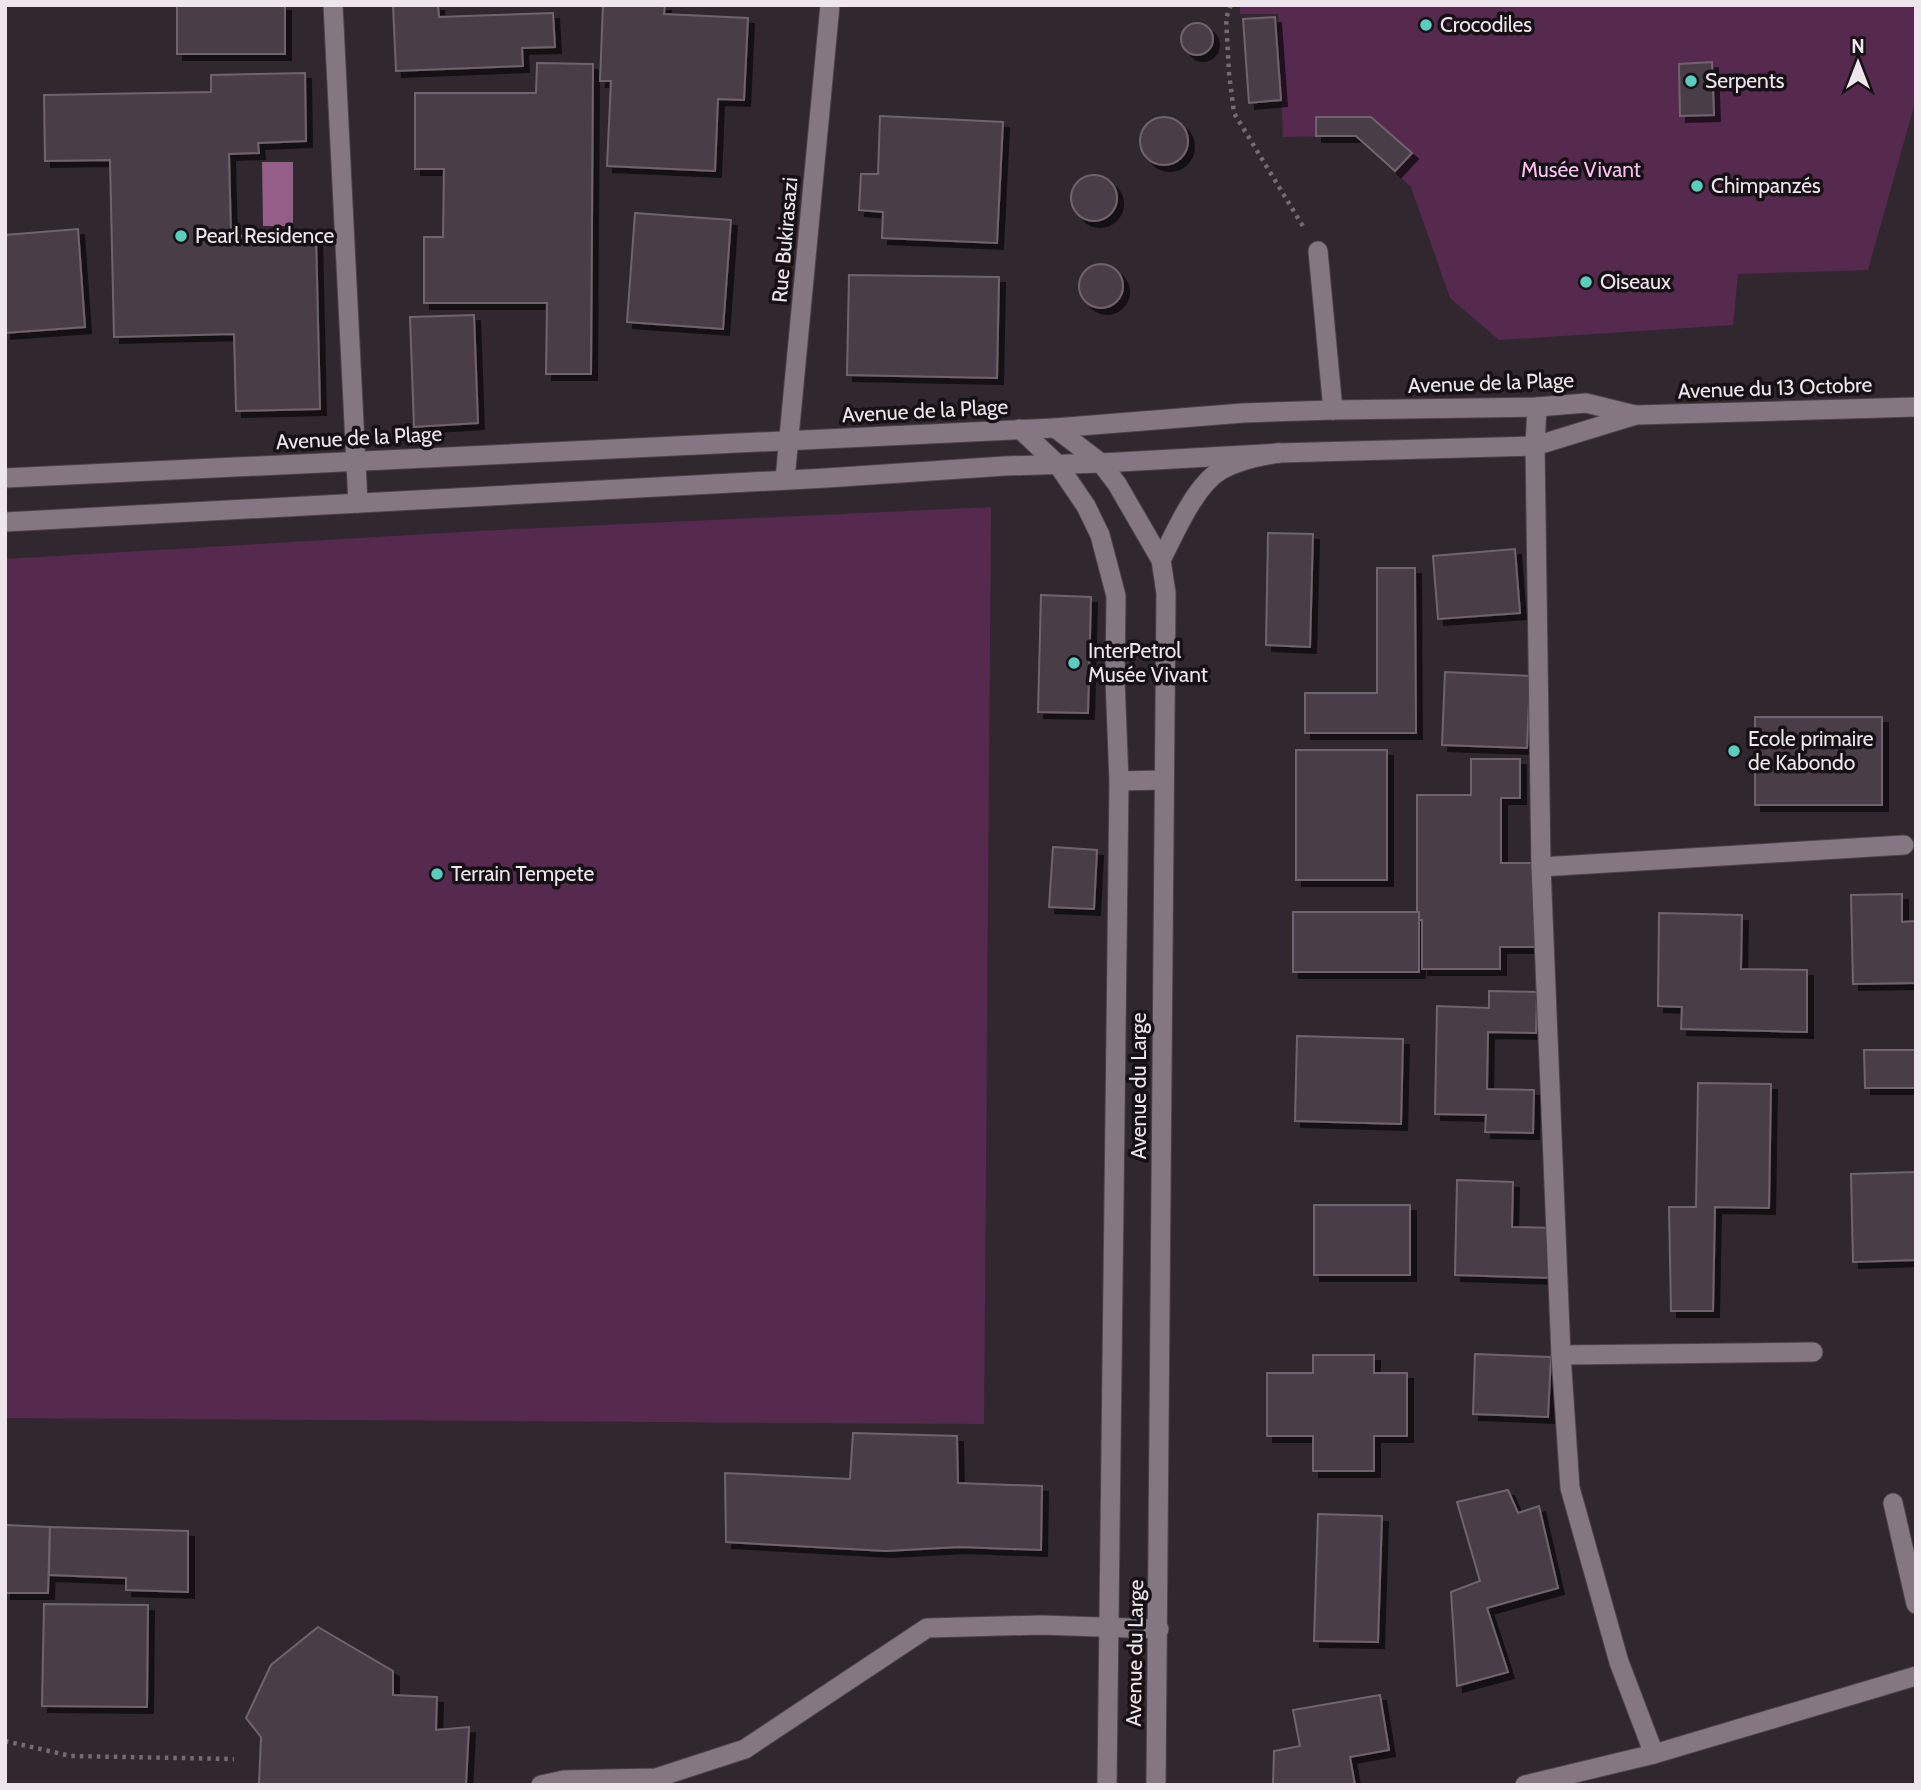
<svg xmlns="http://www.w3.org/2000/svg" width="1921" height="1790" font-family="Cabin,sans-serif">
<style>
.green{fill:#56294e}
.water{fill:#945e89}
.building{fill:#493d46;stroke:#70646d;stroke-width:2;filter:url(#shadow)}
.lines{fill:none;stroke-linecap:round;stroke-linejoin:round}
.service-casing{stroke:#4c434a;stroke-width:21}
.minor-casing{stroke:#4c434a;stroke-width:21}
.tertiary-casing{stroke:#4c434a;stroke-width:21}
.secondary-casing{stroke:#4c434a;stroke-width:21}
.path{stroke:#746c73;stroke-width:4.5;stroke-dasharray:3.5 5;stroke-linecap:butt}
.service{stroke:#847781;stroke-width:19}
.minor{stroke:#847781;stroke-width:19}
.tertiary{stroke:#847781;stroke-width:19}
.secondary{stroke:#847781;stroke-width:19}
.poi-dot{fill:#59cebf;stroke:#161115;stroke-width:2.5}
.labels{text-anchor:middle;stroke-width:7;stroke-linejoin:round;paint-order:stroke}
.poi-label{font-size:21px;fill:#ede6ec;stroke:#161115;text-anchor:start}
.park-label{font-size:21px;fill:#febef1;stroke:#161115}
.street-label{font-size:21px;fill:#ede6ec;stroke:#161115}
</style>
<defs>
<filter id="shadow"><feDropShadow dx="6" dy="6" stdDeviation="0" flood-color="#0009"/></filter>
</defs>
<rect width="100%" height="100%" fill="#31272f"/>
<g class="green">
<path d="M1240,5H1916V99L1868,270L1738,274L1733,325L1499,340L1450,298L1411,187L1356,136L1283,137L1278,14H1240Z"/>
<path d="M991,507L984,1424L5,1418V559L478,531Z"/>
</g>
<path class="water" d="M262,162H293V226H263Z"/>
<g class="building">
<rect x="177" y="5" width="108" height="49"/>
<path d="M393,5H438L439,17L553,13L555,47L522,48L523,66L396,71Z"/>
<path d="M603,5H665L664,14L748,18L744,100L718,99L715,171L607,166L611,81H600Z"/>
<path d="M1275,17L1281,100L1249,103L1243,19Z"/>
<circle cx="1197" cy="39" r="16"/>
<path d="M1712,62L1714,115L1680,116L1679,64Z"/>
<path d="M537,63L593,64L591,374H546L547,303H424V237H443L444,169H415V93H536Z"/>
<path d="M305,73L306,141L258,143L259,153L229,154L231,236L316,234L320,409L236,411L234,334L114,337L110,160L45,161L44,95L211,92V75Z"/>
<path d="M880,116L1003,122L997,243L882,238L883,212L859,210L861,174H878Z"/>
<path d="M1316,117H1371L1412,153L1395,171L1356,136H1316Z"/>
<circle cx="1164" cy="141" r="24"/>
<circle cx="1094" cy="198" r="23"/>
<path d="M635,213L731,220L723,329L627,322Z"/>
<path d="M78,229L85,327L5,333V235Z"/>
<circle cx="1101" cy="286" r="22"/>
<path d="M849,275L999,277L997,378L847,375Z"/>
<path d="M474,315L478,423L414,427L410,317Z"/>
<path d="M1268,533L1313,534L1310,647L1266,645Z"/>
<path d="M1515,549L1520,613L1438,619L1433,556Z"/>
<path d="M1377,568H1415L1416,733H1305V693H1377Z"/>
<path d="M1041,595L1091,597L1088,713L1038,712Z"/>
<path d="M1445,672L1530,676L1527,748L1442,745Z"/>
<rect x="1755" y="717" width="127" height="88"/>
<rect x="1296" y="750" width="91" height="130"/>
<path d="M1471,759H1520V798H1501V863H1536V947H1500V969H1422V920H1417V795H1471Z"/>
<path d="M1053,847L1097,850L1094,909L1049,907Z"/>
<path d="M1902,894V922L1916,921V983L1853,984L1851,895Z"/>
<rect x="1293" y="912" width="126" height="60"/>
<path d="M1659,913L1742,915L1741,969L1807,970V1032L1681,1029L1682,1007L1658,1006Z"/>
<path d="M1489,991L1537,992L1536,1033L1488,1032L1487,1089L1534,1090L1533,1133L1485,1132L1486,1115L1435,1114L1437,1006L1489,1008Z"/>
<path d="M1297,1036L1403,1039L1401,1124L1295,1121Z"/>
<path d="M1864,1050H1916V1088H1865Z"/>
<path d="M1698,1083L1771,1084L1769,1208L1715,1207L1713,1311H1671L1669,1207H1696Z"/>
<path d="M1916,1172V1260L1853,1262L1851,1174Z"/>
<path d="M1457,1180L1513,1182L1512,1227L1555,1228L1554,1278L1455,1275Z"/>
<rect x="1314" y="1205" width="96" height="70"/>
<path d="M1475,1354L1551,1357L1548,1417L1473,1414Z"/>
<path d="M1313,1355H1374V1373H1407V1436H1374V1471H1313V1436H1267V1373H1313Z"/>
<path d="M853,1433L957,1436L958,1483L1042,1486L1041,1550L960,1547L886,1551L726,1542L725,1473L850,1479Z"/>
<path d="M1508,1490L1518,1513L1539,1506L1558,1588L1487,1608L1508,1672L1457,1686L1451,1592L1480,1581L1457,1502Z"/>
<path d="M1318,1514L1382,1516L1378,1642L1314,1641Z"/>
<path d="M5,1525L50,1527L48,1593H5Z"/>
<path d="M50,1527L188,1531V1592L126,1590V1578L49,1575Z"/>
<path d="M44,1604L148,1605L147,1707L42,1706Z"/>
<path d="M318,1627L393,1671V1695L437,1697L436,1730L469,1727L466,1784L259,1785L261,1737L246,1718L271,1665Z"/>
<path d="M1380,1695L1389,1750L1350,1757L1355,1785H1273L1274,1751L1300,1746L1293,1710Z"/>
</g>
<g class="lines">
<defs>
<g id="service">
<path d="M1318,251L1333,410"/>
<path d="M1561,1355L1813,1352"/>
<path d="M541,1785L564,1780L656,1778L745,1749L927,1628L1041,1625L1159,1629"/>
</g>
<g id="minor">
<path d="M333,5L358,503"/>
<path d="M1541,867L1904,845"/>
<path d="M1893,1503L1916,1604"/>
<path d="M1654,1754L1916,1676"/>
<path d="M1525,1785L1654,1754L1619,1662L1570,1488L1561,1355L1541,867L1535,446L1537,407"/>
</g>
<g id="tertiary">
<path d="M1055,428L1243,413L1333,410L1537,407L1586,403L1635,415"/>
<path d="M1101,463L1279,453L1535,446L1636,415L1916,407"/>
<path d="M785,479L830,5"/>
</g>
<g id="secondary">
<path d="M1020,429L1058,465L1086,506L1100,535L1116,596L1115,679L1119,781L1107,1785"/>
<path d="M5,478L1055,428L1101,463L1117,484L1161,560L1166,593L1156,1785"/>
<path d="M5,522L826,478L1005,466L1101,463"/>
<path d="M1161,560C1175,533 1195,485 1221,470C1239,460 1259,456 1279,453"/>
<path d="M1119,781L1163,780"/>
</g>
</defs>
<use href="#service" class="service-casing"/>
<use href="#minor" class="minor-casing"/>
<use href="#tertiary" class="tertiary-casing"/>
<use href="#secondary" class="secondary-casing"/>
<g class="path">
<path d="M1231,5L1226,18L1229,73L1234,113L1304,228"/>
<path d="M5,1741L71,1756L234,1759"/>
</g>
<use href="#service" class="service"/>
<use href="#minor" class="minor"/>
<use href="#tertiary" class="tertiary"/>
<use href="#secondary" class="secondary"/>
</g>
<g class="poi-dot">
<circle cx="1426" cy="25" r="7"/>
<circle cx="1691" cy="81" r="7"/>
<circle cx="1697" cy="186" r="7"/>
<circle cx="181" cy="236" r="7"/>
<circle cx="1586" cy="282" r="7"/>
<circle cx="1074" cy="663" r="7"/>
<circle cx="1734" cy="751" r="7"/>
<circle cx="437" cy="874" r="7"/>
</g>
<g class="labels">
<g class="poi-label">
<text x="1440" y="32">Crocodiles</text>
<text x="1705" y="88">Serpents</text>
<text x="1711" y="193">Chimpanzés</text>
<text x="195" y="243">Pearl Residence</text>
<text x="1600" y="289">Oiseaux</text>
<text x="1088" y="658">InterPetrol<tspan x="1088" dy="24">Musée Vivant</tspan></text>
<text x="1748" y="746">Ecole primaire<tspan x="1748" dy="24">de Kabondo</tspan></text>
<text x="451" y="881">Terrain Tempete</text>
</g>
<g class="park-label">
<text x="1581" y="177">Musée Vivant</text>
</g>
<g class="street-label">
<text transform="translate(785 240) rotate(-85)" y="7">Rue Bukirasazi</text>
<text transform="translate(1491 383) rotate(-2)" y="7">Avenue de la Plage</text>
<text transform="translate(1775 388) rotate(-2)" y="7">Avenue du 13 Octobre</text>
<text transform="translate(925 411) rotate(-3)" y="7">Avenue de la Plage</text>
<text transform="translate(359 438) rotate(-3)" y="7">Avenue de la Plage</text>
<text transform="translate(1139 1086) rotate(-90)" y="7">Avenue du Large</text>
<text transform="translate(1135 1653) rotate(-89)" y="7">Avenue du Large</text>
</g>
</g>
<rect width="1921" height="1790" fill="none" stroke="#ede6ec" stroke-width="14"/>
<g transform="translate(1858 63)" stroke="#161115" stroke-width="5" paint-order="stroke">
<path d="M0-5L12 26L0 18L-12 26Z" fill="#ede6ec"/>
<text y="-10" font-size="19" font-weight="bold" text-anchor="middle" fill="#ede6ec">N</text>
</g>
</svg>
